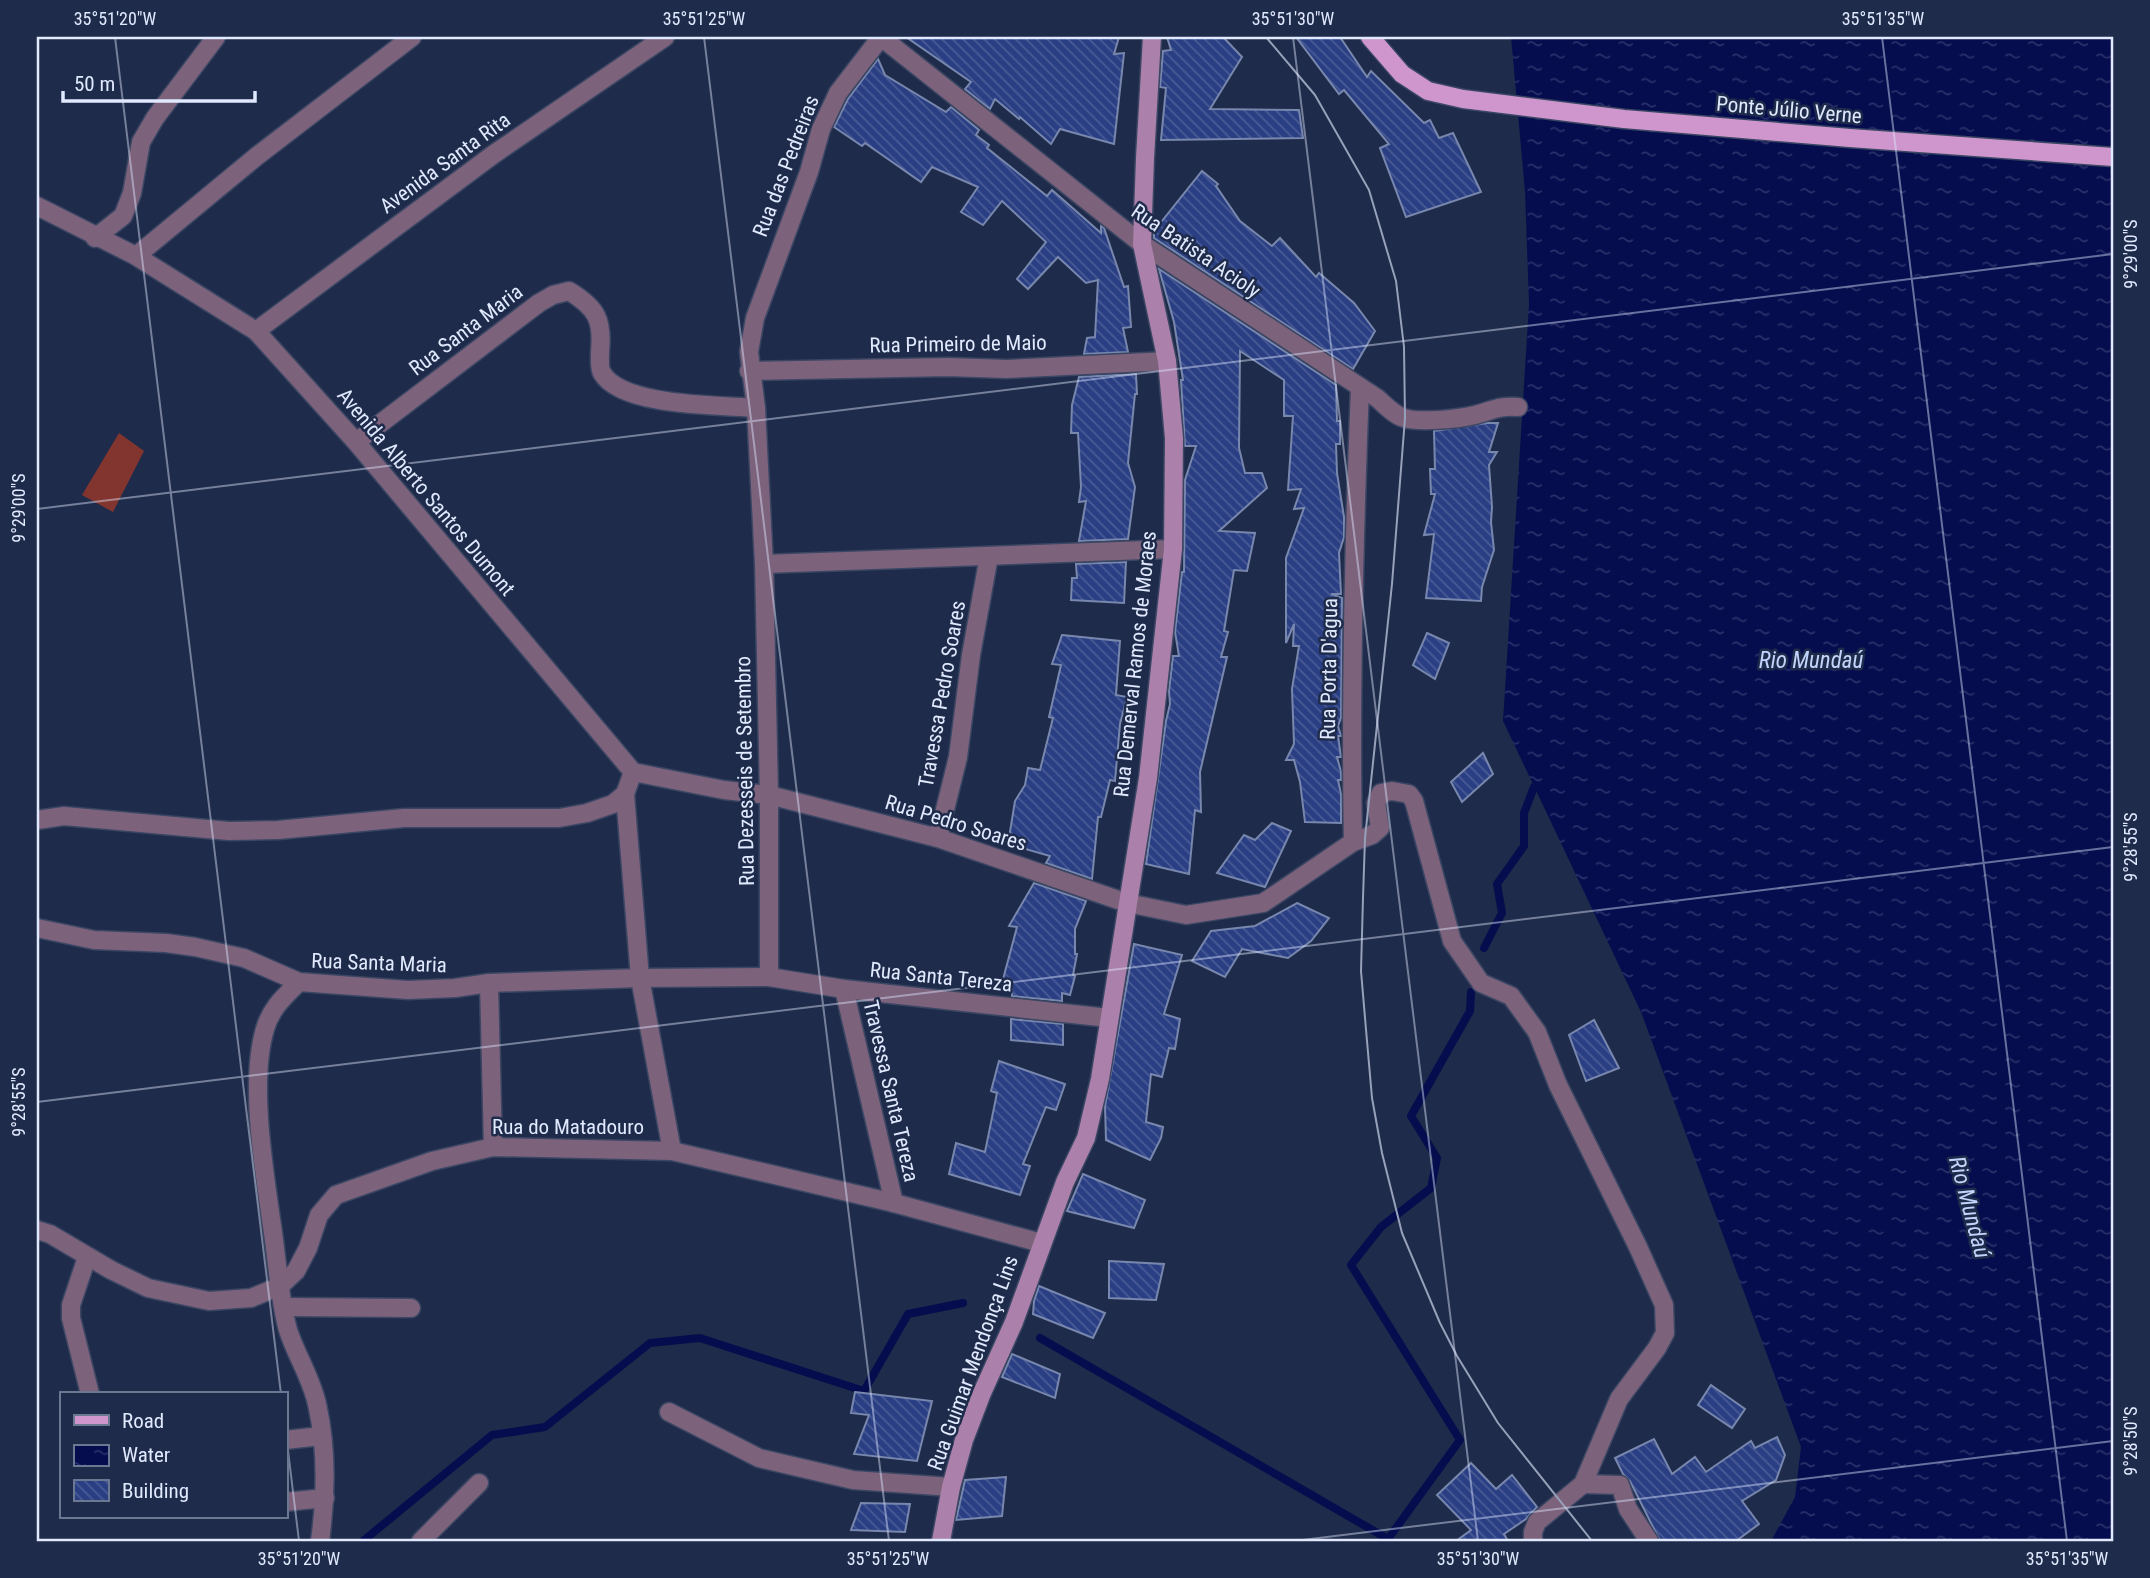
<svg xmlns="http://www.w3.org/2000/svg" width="2150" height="1578" font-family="'Roboto Condensed',sans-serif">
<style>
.green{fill:#82352e}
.water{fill:url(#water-ripples)}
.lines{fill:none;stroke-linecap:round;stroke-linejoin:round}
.stream{stroke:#060d4e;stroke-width:8}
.building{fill:url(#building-back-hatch);stroke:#7887ad;stroke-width:2}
.street-casing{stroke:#3a4663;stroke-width:21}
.secondary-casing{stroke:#3a4663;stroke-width:21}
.primary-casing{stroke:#3a4663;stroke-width:21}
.street{stroke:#7d627c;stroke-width:18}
.secondary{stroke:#ab80aa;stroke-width:18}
.primary{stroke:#ce96cd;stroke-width:18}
.tram{stroke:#97a1ba;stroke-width:2}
.ticks{fill:none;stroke:#e0e9fe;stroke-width:2;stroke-opacity:0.45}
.labels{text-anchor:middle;stroke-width:5;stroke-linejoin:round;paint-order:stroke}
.street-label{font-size:21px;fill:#e0e9fe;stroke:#1f2b4a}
.water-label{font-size:23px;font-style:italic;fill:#c3d4fc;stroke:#1f2b4a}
.neatline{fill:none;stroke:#e0e9fe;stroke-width:2.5}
.ticks-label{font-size:18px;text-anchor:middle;fill:#e0e9fe}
</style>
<defs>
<pattern id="water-ripples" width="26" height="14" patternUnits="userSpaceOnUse" patternTransform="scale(1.75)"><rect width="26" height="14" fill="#060d4e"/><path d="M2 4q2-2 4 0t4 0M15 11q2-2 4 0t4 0" fill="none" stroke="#2a3069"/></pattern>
<pattern id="building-back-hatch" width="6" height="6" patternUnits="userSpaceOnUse" patternTransform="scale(1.75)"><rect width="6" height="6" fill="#2a3f83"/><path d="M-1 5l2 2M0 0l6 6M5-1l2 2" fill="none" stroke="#495b96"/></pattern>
</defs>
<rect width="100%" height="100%" fill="#1f2b4a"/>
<path class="green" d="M119,433L144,451L113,512L82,495Z"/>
<path class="water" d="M1511,37H2113V156L2110,173L2113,184V1541H1771L1795,1497L1801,1447L1641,1012L1503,721L1529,304L1525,192Z"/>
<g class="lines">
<g class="stream">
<path d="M1484,948L1502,913L1497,884L1524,846V813L1534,787"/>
<path d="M1040,1338L1388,1539L1460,1440L1351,1265L1381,1227L1431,1188L1437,1158L1411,1116L1470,1011L1471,992"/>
<path d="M363,1541L492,1435L545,1427L650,1343L700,1338L864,1391L908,1314L963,1303"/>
</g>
</g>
<g class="building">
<path d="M906,37H1119L1114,54L1124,53L1114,144L1060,129L1051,144L1020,117L1019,119L995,99L990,109L965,89L971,82Z"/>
<path d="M1167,37H1223L1242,57L1210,109L1299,110L1303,138L1161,140L1166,88L1160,87L1163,51L1171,50Z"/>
<path d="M1296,37H1340L1367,77L1371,71L1424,123L1430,120L1439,138L1453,133L1481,192L1406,217L1380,148L1389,144L1344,90L1339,94Z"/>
<path d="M878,59L885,75L946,112L951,107L979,130L976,135L989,145L987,148L1047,196L1052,190L1101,233V226L1104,228L1124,287L1128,286L1131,327L1123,328L1128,352L1084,354L1087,338L1095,337L1098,280L1086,283L1058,257L1028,289L1017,279L1046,242L1002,201L983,225L961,212L978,187L932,167L921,182L865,143L862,146L834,127L848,99Z"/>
<path d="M1202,171L1218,184L1216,186L1240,221L1272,246L1280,238L1316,277L1319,273L1354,303L1375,331L1353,369L1154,238V231Z"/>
<path d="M1159,269L1336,385L1337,421H1340V444H1336L1337,473L1344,517V537L1339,553L1341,594H1331L1342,598L1341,718L1338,726L1341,736H1338L1341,757H1337L1341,772V780H1338L1341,794V823L1305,822L1300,782L1294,760H1286L1294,744L1292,689L1299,646H1293L1294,624L1286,643V558L1304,508L1294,509L1301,489L1288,490L1293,416H1284V380L1240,351L1239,448L1245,473H1262L1267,488L1219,531L1255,533L1247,571L1234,570L1224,631L1228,632L1221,657H1227L1200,772L1201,812L1195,810L1189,874L1146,864L1166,721L1170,704L1169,691L1173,656H1179L1175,632L1182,572H1184L1185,480L1196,446H1185L1181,380H1183L1174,322Z"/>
<path d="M1136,374L1137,394H1135L1128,463L1135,487L1128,539L1079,541L1086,501L1079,502L1081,487L1078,433H1071L1072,405L1079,377Z"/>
<path d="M1487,423H1498L1489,452H1497L1489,465L1492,507L1491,522L1494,550L1482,587L1481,601L1426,598L1434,534L1424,535L1435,494H1431L1430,469H1435L1434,431Z"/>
<path d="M1126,562L1124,603L1071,600L1072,578H1077L1076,564Z"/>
<path d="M1427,633L1449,643L1435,679L1413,665Z"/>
<path d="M1062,635L1120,641L1116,695L1127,697L1120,724L1115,781L1110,780L1101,817H1098L1092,879L1046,863L1050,856L1008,844L1015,801L1025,785L1028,768L1040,770L1053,718L1049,717L1061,665L1052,664Z"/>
<path d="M1483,753L1493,774L1462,802L1451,782Z"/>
<path d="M1272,823L1291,831L1265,887L1217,873L1244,835L1255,840Z"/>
<path d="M1034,883L1086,901L1075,929V954H1077L1073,975L1075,976L1070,995L1062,993V1001L1012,996V985L1002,983L1017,927L1009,926Z"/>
<path d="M1297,903L1329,918L1311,941L1288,958L1242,949L1225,977L1192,961L1211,931L1255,926Z"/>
<path d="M1134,944L1182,955L1164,1014L1180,1019L1175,1049L1169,1048L1162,1077L1151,1074L1146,1122L1163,1127L1161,1138L1150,1160L1106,1140L1105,1106Z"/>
<path d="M1011,1019L1063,1024V1045L1011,1040Z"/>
<path d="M1594,1020L1619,1068L1586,1081L1569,1035Z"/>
<path d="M999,1061L1065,1084L1056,1110L1046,1107L1023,1164L1030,1166L1020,1195L949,1174L956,1143L985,1152L997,1093L991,1091Z"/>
<path d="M1083,1174L1145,1200L1134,1228L1067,1211Z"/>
<path d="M1109,1261L1164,1264L1156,1300L1109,1298Z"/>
<path d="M1039,1286L1105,1313L1093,1338L1033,1314L1034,1301Z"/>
<path d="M1012,1354L1060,1374L1055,1398L1002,1377Z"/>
<path d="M1711,1385L1745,1409L1732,1428L1698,1405Z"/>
<path d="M855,1392L932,1401L917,1461L854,1454L869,1415L851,1413Z"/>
<path d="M1777,1437L1785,1455L1776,1480L1742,1501L1759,1524L1736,1541H1660L1630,1481L1623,1474L1615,1458L1654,1439L1672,1474L1695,1457L1706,1472L1751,1441L1755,1448Z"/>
<path d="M1471,1463L1496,1489L1512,1475L1537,1507L1526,1519L1504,1534L1508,1541H1456L1471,1530L1437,1495Z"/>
<path d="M1006,1477L1002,1516L956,1520L965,1480Z"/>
<path d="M861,1503L910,1504L905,1532L851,1530Z"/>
</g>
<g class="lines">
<defs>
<g id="street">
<path d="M881,37L1142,244L1377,398C1385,405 1394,415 1404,418C1420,423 1458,419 1475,415C1494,410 1497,406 1518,407"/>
<path d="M37,206L136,256L256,331L356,442L633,772L724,790L769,795L938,838L1127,903L1186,915L1263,903L1353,842C1350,690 1354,539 1360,388"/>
<path d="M95,238L123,216L132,193L141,142L155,118L216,37"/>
<path d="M136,256L257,156L412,37"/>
<path d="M256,331L494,154L665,37"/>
<path d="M749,371L948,367L1007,369L1167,361"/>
<path d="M356,442L539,303L553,295L569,291C597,308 603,320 600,352C600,359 599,368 602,373C622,407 720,405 756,408"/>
<path d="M764,564L1173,549"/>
<path d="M625,794L640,978L672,1151"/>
<path d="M37,820L64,816L229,831L278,830L404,818H559L587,813L613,804L625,794L633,772"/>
<path d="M938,838L958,757L971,655L989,556"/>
<path d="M1353,842L1372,835L1380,828L1376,803L1381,793L1392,791L1409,794L1414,801L1452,941L1481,983L1511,996L1537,1032L1558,1085L1638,1247L1664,1305L1665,1333L1657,1348L1619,1399L1583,1484L1537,1522L1533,1532V1541"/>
<path d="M37,928L94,940L166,943L195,947L244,958L299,982L408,990L455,988L489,983L640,978L769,977L844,989L1109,1018"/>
<path d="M769,977V795L764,564L756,408L749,352L755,318L809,172L821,129L838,93L881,37"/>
<path d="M299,982C284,997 271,1008 265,1029C248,1086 266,1181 274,1240C278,1270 280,1301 288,1330C296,1355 311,1377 317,1404C327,1448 326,1497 320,1541"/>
<path d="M489,983L493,1147"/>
<path d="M844,989L894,1203"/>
<path d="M37,1230L50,1234L111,1270L148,1288L209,1301L251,1298L280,1286L296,1271L308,1248L319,1215L336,1195L432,1161L493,1147L672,1151L894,1203L1041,1243"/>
<path d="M87,1257L71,1305V1318L90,1394"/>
<path d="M284,1307L411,1308"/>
<path d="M669,1412L759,1458L853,1480L951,1487"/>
<path d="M285,1440L321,1436"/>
<path d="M1583,1484L1620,1485L1628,1509L1649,1541"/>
<path d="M285,1502L325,1498"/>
<path d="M421,1541L479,1483"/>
</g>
<path id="secondary" d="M941,1541L951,1487L964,1440L982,1393L1014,1322L1065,1182L1086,1138L1100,1079L1148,778L1173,549L1174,438L1167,361L1142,244L1145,158L1152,37"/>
<path id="primary" d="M1370,37L1402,74L1428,91L1463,99L1624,119L1850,138L2113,157"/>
</defs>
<use href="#street" class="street-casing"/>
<use href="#secondary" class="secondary-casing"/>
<use href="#primary" class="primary-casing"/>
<use href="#street" class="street"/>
<use href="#secondary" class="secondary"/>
<use href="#primary" class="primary"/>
<path class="tram" d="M1266,37L1315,95L1369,190L1396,281L1404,347L1405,418L1392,584L1365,838L1363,898L1361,971L1367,1041L1372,1098L1382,1153L1402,1233L1440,1323L1457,1356L1498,1423L1592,1541"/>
</g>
<path class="ticks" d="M115,37L281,1394M704,37L889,1541M1293,37L1478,1541M1882,37L2067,1541M37,509L2113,254M37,1102L2113,847M285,1426L299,1541M1294,1541L2113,1441"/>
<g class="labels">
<g class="street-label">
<text transform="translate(1789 110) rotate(5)" y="7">Ponte Júlio Verne</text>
<text transform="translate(445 163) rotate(-36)" y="7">Avenida Santa Rita</text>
<text transform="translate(786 166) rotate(-69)" y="7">Rua das Pedreiras</text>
<text transform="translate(1196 251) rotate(34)" y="7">Rua Batista Acioly</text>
<text transform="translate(466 330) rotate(-37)" y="7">Rua Santa Maria</text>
<text transform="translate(958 344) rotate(-1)" y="7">Rua Primeiro de Maio</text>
<text transform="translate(426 492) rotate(50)" y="7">Avenida Alberto Santos Dumont</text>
<text transform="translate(1135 664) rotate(-84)" y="7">Rua Demerval Ramos de Moraes</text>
<text transform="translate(1329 669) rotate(-89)" y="7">Rua Porta D'agua</text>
<text transform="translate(942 694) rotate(-80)" y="7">Travessa Pedro Soares</text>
<text transform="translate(745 771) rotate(-91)" y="7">Rua Dezesseis de Setembro</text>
<text transform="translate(956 823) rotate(17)" y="7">Rua Pedro Soares</text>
<text transform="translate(379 963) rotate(2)" y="7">Rua Santa Maria</text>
<text transform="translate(941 977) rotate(6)" y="7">Rua Santa Tereza</text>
<text transform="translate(891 1091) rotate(77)" y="7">Travessa Santa Tereza</text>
<text x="568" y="1134">Rua do Matadouro</text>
<text transform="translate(973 1363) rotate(-70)" y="7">Rua Guimar Mendonça Lins</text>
</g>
<g class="water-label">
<text x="1811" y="668">Rio Mundaú</text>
<text transform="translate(1970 1207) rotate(75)" y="8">Rio Mundaú</text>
</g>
</g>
<rect width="2150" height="1578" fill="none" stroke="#1f2b4a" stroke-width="77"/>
<rect x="60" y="1392" width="228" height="126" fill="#1f2b4a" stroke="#6c7792" stroke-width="2"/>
<rect x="74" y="1415" width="35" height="10" fill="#ce96cd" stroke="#6c7792" stroke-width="2"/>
<text x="122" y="1428" font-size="21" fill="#e0e9fe">Road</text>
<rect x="74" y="1445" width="35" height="21" fill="url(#water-ripples)" stroke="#6c7792" stroke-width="2"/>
<text x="122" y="1462" font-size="21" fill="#e0e9fe">Water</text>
<rect x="74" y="1480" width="35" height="21" fill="url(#building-back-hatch)" stroke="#6c7792" stroke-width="2"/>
<text x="122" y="1498" font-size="21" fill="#e0e9fe">Building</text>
<path d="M63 91v10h192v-10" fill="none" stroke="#e0e9fe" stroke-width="3.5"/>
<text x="74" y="91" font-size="21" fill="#e0e9fe" stroke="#1f2b4a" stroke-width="5" paint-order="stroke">50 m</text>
<rect x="38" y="38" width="2074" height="1502" class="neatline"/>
<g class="ticks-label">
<text x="115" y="25">35°51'20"W</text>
<text x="704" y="25">35°51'25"W</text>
<text x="1293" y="25">35°51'30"W</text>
<text x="1883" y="25">35°51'35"W</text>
<text transform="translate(2131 254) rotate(-90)" y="6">9°29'00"S</text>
<text transform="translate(19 508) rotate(-90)" y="6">9°29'00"S</text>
<text transform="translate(2131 847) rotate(-90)" y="6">9°28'55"S</text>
<text transform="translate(19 1102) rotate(-90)" y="6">9°28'55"S</text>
<text transform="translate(2131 1441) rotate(-90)" y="6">9°28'50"S</text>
<text x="299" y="1565">35°51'20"W</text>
<text x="888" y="1565">35°51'25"W</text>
<text x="1478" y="1565">35°51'30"W</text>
<text x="2067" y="1565">35°51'35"W</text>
</g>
</svg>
